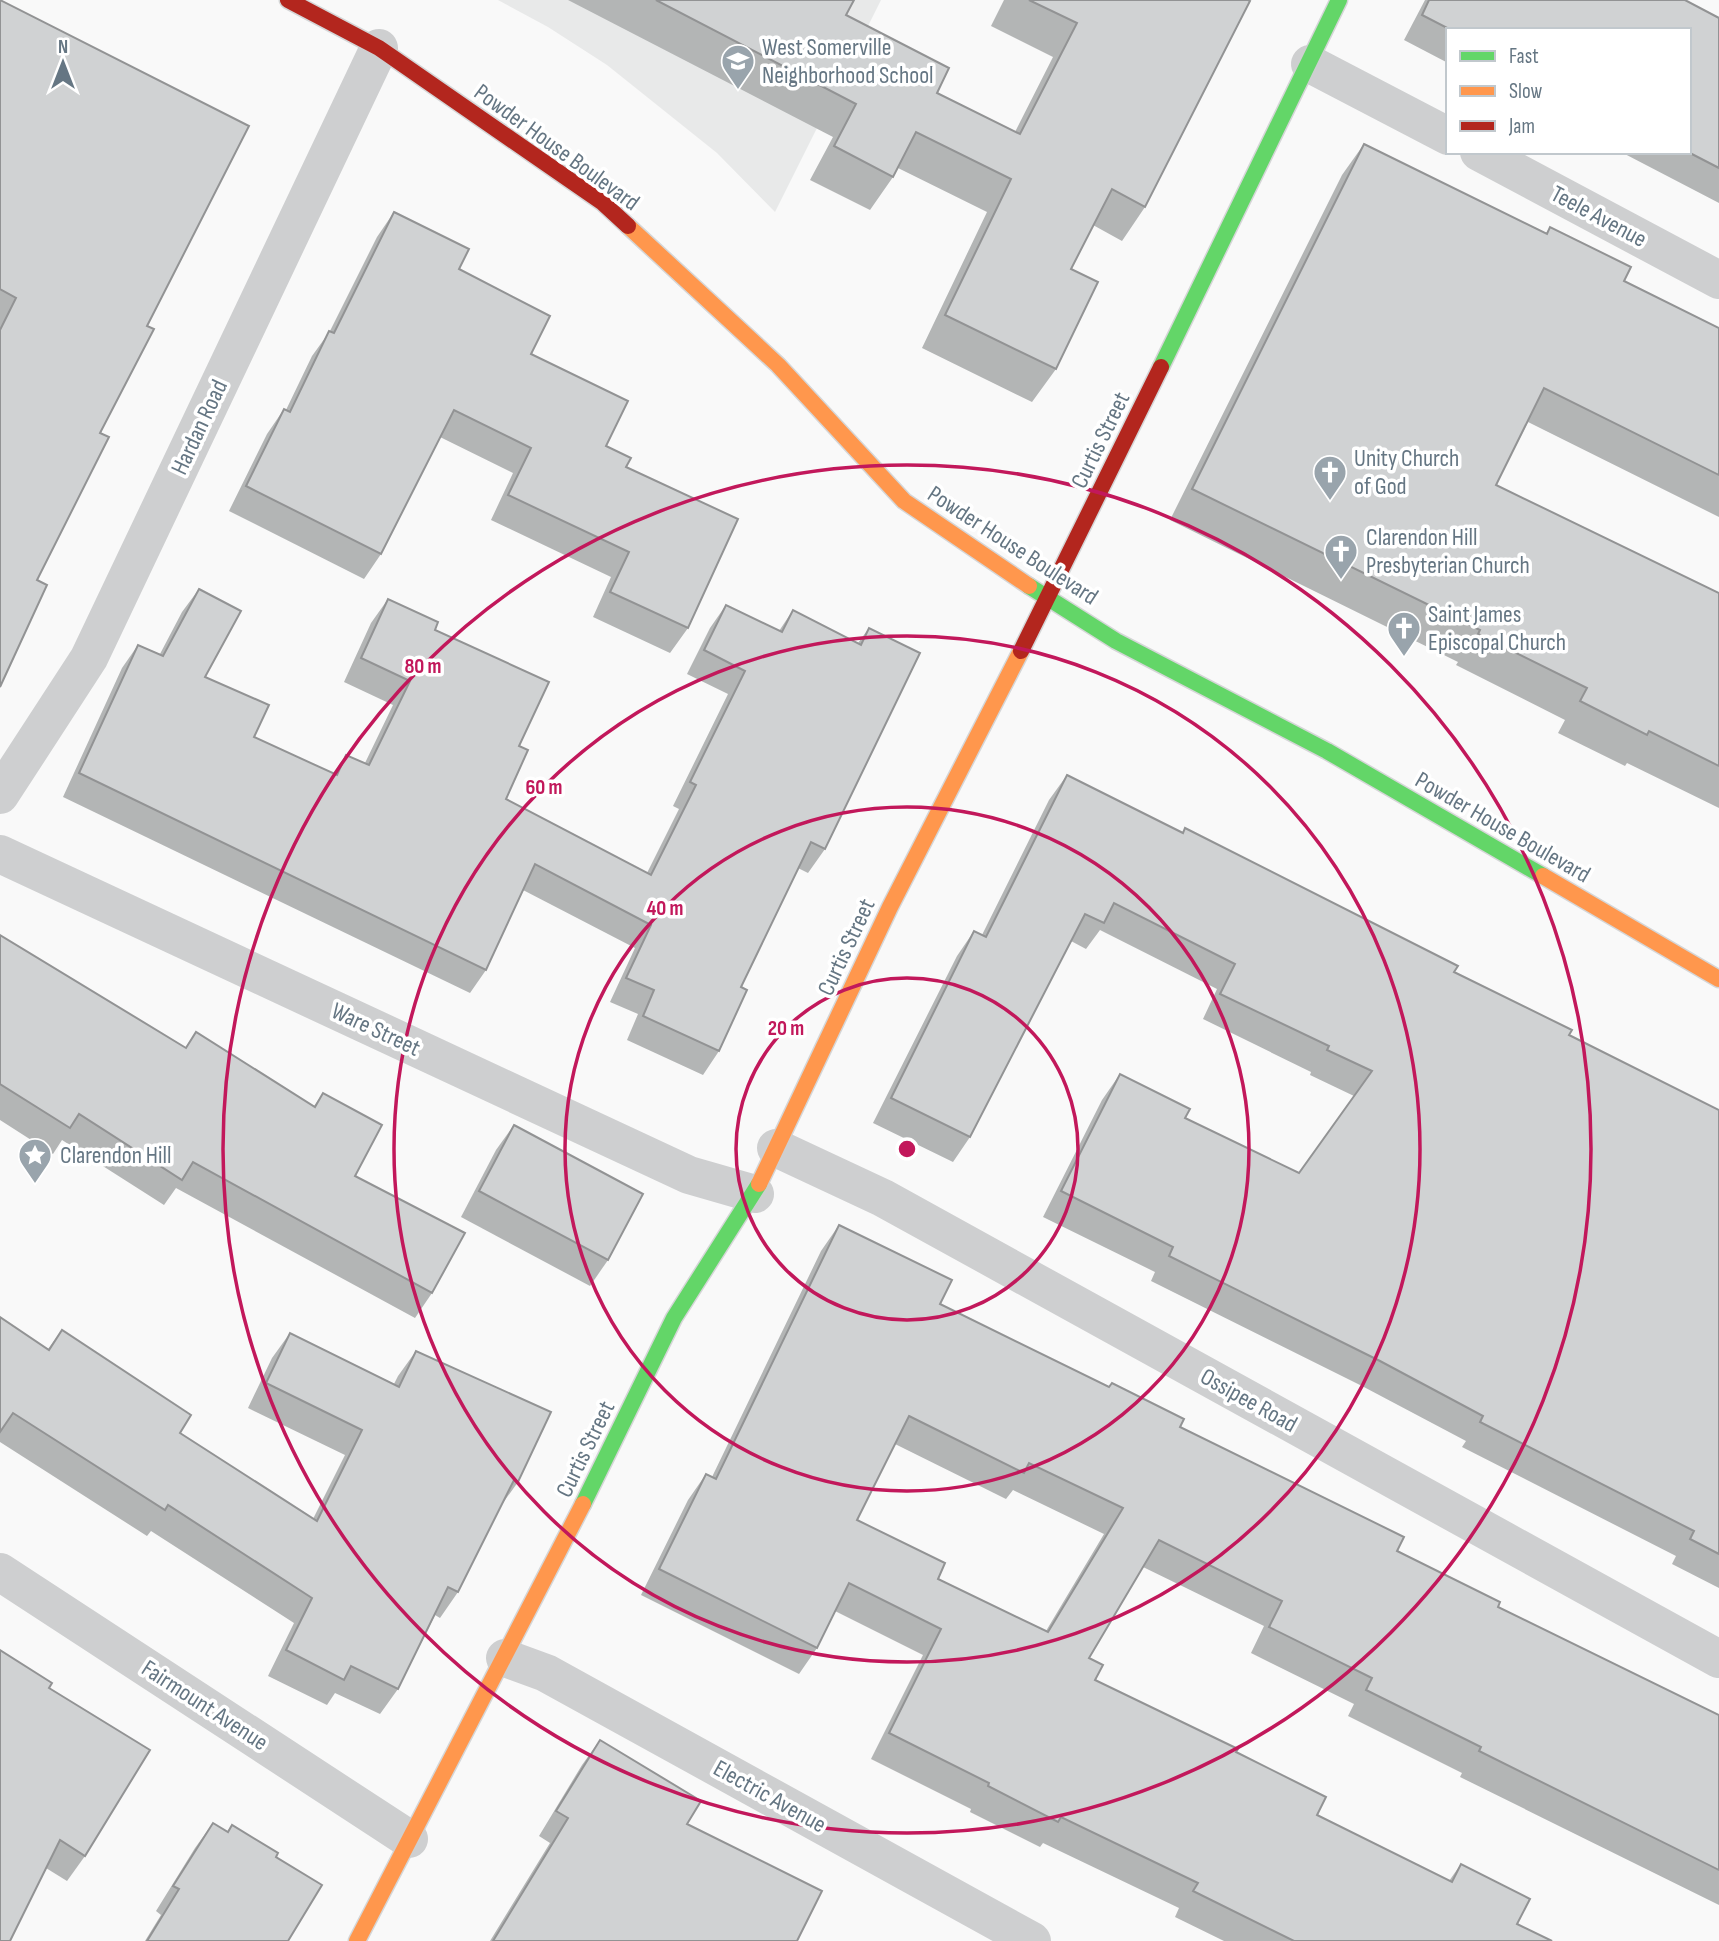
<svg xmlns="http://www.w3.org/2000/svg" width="1719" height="1941" font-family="'Sofia Sans Condensed',sans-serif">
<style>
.built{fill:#e8e9e9}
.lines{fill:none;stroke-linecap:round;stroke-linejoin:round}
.fast-casing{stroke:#d5d6d7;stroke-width:19}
.slow-casing{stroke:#d5d6d7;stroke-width:19}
.jam-casing{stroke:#d5d6d7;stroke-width:19}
.street{stroke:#cecfd0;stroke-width:38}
.fast{stroke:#63d668;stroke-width:16}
.slow{stroke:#ff974d;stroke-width:16}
.jam{stroke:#b3261e;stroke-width:16}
.wall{fill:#b3b5b5;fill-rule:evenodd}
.building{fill:#d0d2d3;stroke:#929394;stroke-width:2;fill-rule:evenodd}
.ring{fill:none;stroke:#c2185b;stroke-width:3.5}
.labels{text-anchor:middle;stroke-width:7;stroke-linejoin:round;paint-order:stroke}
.poi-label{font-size:24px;fill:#657683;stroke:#fff;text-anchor:start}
.street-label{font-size:24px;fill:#657683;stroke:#fff}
.centre{fill:#c2185b;stroke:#fff;stroke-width:3.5}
.ring-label{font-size:21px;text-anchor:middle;font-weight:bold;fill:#c2185b;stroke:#fff;stroke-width:7;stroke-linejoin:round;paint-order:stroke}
</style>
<rect width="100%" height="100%" fill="#f9f9f9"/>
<path class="built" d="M498,0H881L775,212L717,153L607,65L548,27Z"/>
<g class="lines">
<defs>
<g id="fast">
<path d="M1161,367L1339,0"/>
<path d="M1029,586L1116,641L1327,751L1543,876"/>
<path d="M583,1504L674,1318L759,1184"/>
</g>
<g id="slow">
<path d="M628,226L778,365L904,501L1029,586"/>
<path d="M1543,876L1719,979"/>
<path d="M759,1184L890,907L1021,651"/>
<path d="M357,1941L583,1504"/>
</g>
<g id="jam">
<path d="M288,0L379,48L603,203L628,226"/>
<path d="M1021,651L1161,367"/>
</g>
</defs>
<use href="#fast" class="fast-casing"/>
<use href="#slow" class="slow-casing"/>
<use href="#jam" class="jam-casing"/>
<g class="street">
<path d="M1310,64L1448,136"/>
<path d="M1479,152L1719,280"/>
<path d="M0,795L89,658L379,48"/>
<path d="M0,854L689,1175L755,1194"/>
<path d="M776,1148L883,1198L1719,1659"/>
<path d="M0,1572L409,1839"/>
<path d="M505,1658L546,1673L1032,1941"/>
</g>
<use href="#fast" class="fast"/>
<use href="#slow" class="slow"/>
<use href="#jam" class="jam"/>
</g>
<g class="wall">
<path d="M0,0L147,326L37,580L0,687Z"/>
<path d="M568,0H854L846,15L937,93L1015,132L1053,57L991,26L1004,0H1248L1145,207L1122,241L1093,225L1071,269L1056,369L1032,402L922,348L987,212L898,168L893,177L870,210L810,180L833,137Z"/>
<path d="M1425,0H1685L1719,18V203L1621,152H1689V30H1448V63L1404,40Z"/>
<path d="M1364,144L1546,233L1550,227L1624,281L1719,328V517L1528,422L1496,485L1719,593V808L1627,763L1625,766L1558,733L1565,720L1456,665L1458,662L1170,520L1342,175Z"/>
<path d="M394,212L459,269L531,354L606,446L626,467L688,628L670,653L593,617L611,577L491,520L513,473L440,437L381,554L364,579L229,511L267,434L284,409L286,410L312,356L330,331L377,237Z"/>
<path d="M199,589L205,677L254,737L333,773L346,755L365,763L393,705L344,682L371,623L388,599L435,630L519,746L506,799L647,873L679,809L673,806L728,694L687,674L710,628L726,605L779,631L793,610L858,643L869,628L825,849L808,873L798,868L741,987L719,1051L703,1075L627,1040L638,1014L610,1002L635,948L523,890L486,970L470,993L63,797L122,668L138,645L160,654L182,612Z"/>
<path d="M1067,775L1182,833L1185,828L1454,972L1569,1035L1719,1110V1588L1672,1564L1676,1556L1462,1447L1466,1441L1362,1386L1151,1281L1155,1272L1043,1217L1102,1100L1120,1074L1185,1118L1299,1173L1354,1096L1310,1075L1311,1072L1203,1019L1217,989L1100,930L1086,949L1071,941L970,1137L953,1162L873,1123L957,956L974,931L982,935L1049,800Z"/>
<path d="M0,935L185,1048L196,1032L314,1106L323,1093L355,1176L432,1293L415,1318L176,1188L164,1205L62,1140L53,1154L0,1120Z"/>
<path d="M514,1125L608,1260L590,1286L461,1217L496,1150Z"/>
<path d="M839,1225L940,1304L1109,1387L1112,1383L1180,1427L1498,1607L1719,1715V1905L1460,1777L1462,1773L1348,1716L1354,1704L1251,1653L1264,1626L1143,1567L1089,1658L1095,1680L1236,1752L1317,1815L1449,1881L1461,1864L1517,1924L1552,1941H1224L1175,1917L1179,1908L1043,1843L1040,1847L970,1812L971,1809L871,1759L923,1655L835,1611L817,1648L799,1674L641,1595L688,1500L706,1474L712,1477L821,1251ZM895,1444L1006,1499L1013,1490L1104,1534L1046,1631L938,1579L857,1520Z"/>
<path d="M0,1317L48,1349L62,1330L180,1433L313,1519L345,1455L248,1408L272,1358L290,1333L394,1384L398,1376L416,1351L518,1482L500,1507L458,1592L440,1618L435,1615L398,1689L380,1714L335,1693L327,1705L268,1676L294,1623L151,1531L147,1536L0,1442Z"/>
<path d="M49,1688L85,1856L67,1881L46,1868Z"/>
<path d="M600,1740L687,1824L797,1941H490L550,1843L539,1836L582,1765Z"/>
<path d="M213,1823L227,1832L232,1825L276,1857L288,1941H145L161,1915L156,1911L195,1848Z"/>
</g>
<g class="building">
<path d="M0,0L249,126L147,326L154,329L100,433L109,437L37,580L47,585L0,687V330L16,298L0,289Z"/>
<path d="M656,0H854L846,15L949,68L937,93L1020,134L1077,23L1029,0H1248L1250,1L1145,207L1112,189L1071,269L1098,282L1056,369L945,315L1011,179L916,132L893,177L834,146L856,104Z"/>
<path d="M1429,0H1685L1719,18V168L1688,152H1689V30H1451L1422,15Z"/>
<path d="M1364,144L1547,234L1550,227L1631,267L1624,281L1719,328V475L1544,388L1496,485L1719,593V766L1649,731L1647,735L1580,701L1587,688L1478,634L1480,630L1192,489Z"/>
<path d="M394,212L469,249L459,269L550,316L531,354L628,401L606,446L631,458L626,467L738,519L688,628L610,592L629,552L508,495L531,448L454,410L381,554L246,486L284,409L290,412L329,331L334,333Z"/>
<path d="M199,589L241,611L205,677L269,705L254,737L337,775L346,755L369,765L410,681L361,658L388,599L438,622L435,630L549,682L519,746L528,750L506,799L651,875L696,785L690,782L745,671L704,650L726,605L782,632L793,610L861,645L869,628L920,653L825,849L811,842L741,987L747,990L719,1051L643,1016L654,990L626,978L651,925L535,864L486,970L79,773L138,645L163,656Z"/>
<path d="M1067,775L1183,833L1185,828L1458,966L1454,972L1572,1030L1569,1035L1719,1110V1554L1690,1539L1694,1531L1480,1422L1483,1416L1380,1361L1169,1256L1173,1247L1061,1191L1120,1074L1190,1109L1185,1118L1299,1173L1372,1071L1327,1050L1329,1046L1220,994L1235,964L1114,903L1104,923L1085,914L970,1137L891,1098L974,931L986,937Z"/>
<path d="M0,935L186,1048L196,1032L315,1107L323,1093L382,1125L355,1176L465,1233L432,1293L193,1162L182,1180L79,1114L70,1128L0,1084Z"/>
<path d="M514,1125L643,1194L608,1260L479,1191Z"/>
<path d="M839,1225L952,1280L940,1304L1109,1387L1112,1383L1184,1419L1180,1427L1404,1537L1397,1551L1500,1602L1498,1607L1719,1715V1870L1479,1751L1481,1747L1366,1690L1372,1678L1269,1627L1282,1601L1159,1540L1089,1658L1103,1665L1095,1680L1238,1749L1236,1752L1326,1797L1317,1815L1452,1882L1461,1864L1530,1899L1517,1924L1552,1941H1294L1193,1891L1198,1883L1061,1817L1058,1822L988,1786L989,1783L889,1733L941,1629L849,1583L817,1648L659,1569L706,1474L716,1479ZM909,1416L1024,1473L1029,1463L1123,1508L1048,1632L938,1579L945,1563L857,1520Z"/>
<path d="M0,1317L49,1350L62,1330L191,1415L180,1433L317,1521L362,1430L266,1383L290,1333L399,1387L416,1351L551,1412L518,1482L514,1480L458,1592L448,1587L398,1689L351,1666L344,1680L286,1650L312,1598L168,1505L165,1510L13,1413L0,1432Z"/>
<path d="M0,1650L52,1683L49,1688L150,1750L85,1856L60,1840L10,1941H0Z"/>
<path d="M600,1740L701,1801L687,1824L822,1891L797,1941H493L568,1818L556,1811Z"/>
<path d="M213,1823L228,1832L232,1825L278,1853L276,1857L322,1885L288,1941H147L179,1889L173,1886Z"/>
</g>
<g class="ring">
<circle cx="907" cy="1149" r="171"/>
<circle cx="907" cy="1149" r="342"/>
<circle cx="907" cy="1149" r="513"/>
<circle cx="907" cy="1149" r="684"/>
</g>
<defs>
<symbol id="school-pin" viewBox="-11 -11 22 30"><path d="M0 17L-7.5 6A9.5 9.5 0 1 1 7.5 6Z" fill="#99a4ac" stroke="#fff"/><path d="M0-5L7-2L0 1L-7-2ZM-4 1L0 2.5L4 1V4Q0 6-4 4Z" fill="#fff"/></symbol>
<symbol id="church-pin" viewBox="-11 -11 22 30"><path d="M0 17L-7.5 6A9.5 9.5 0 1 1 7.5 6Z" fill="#99a4ac" stroke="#fff"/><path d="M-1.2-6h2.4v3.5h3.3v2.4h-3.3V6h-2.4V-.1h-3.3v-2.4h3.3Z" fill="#fff"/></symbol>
<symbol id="sight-pin" viewBox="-11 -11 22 30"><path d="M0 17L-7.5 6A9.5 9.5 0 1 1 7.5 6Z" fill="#99a4ac" stroke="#fff"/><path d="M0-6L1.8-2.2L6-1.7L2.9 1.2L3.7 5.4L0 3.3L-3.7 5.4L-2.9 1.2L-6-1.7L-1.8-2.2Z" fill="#fff"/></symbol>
</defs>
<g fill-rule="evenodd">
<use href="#school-pin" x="719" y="42" width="38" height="52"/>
<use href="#church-pin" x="1311" y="453" width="38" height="52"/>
<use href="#church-pin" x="1322" y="532" width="38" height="52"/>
<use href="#church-pin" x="1385" y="609" width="38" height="52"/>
<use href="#sight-pin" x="16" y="1136" width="38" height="52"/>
</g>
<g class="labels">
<g class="poi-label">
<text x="762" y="55">West Somerville<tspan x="762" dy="28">Neighborhood School</tspan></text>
<text x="1354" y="466">Unity Church<tspan x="1354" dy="28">of God</tspan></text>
<text x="1366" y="545">Clarendon Hill<tspan x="1366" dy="28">Presbyterian Church</tspan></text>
<text x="1428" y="622">Saint James<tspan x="1428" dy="28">Episcopal Church</tspan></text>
<text x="60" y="1163">Clarendon Hill</text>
</g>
<g class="street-label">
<text transform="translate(557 147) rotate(36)" y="8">Powder House Boulevard</text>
<text transform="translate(1599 216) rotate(28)" y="8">Teele Avenue</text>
<text transform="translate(199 427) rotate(-65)" y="8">Hardan Road</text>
<text transform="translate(1100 440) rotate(-64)" y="8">Curtis Street</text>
<text transform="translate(1013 545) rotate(33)" y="8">Powder House Boulevard</text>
<text transform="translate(1503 827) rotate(30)" y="8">Powder House Boulevard</text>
<text transform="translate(846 947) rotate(-65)" y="8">Curtis Street</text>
<text transform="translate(376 1029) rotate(25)" y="8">Ware Street</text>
<text transform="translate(1249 1400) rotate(29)" y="8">Ossipee Road</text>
<text transform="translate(585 1449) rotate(-64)" y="8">Curtis Street</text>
<text transform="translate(205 1705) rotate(33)" y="8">Fairmount Avenue</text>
<text transform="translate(770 1796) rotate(29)" y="8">Electric Avenue</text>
</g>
</g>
<circle cx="907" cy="1149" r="10" class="centre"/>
<g class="ring-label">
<text x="423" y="673">80 m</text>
<text x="544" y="794">60 m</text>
<text x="665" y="915">40 m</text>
<text x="786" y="1035">20 m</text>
</g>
<rect x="1446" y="28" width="245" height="126" fill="#ffffff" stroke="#c1c8cd" stroke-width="2"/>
<rect x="1460" y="51" width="35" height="10" fill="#63d668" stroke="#c1c8cd" stroke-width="2"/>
<text x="1509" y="63" font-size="21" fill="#657683">Fast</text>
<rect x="1460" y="86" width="35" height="10" fill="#ff974d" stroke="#c1c8cd" stroke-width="2"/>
<text x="1509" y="98" font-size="21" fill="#657683">Slow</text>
<rect x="1460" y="121" width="35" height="10" fill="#b3261e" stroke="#c1c8cd" stroke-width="2"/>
<text x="1509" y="133" font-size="21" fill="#657683">Jam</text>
<g transform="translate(63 63)" stroke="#ffffff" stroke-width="5" paint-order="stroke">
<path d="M0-5L12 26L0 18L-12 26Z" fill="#657683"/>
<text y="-10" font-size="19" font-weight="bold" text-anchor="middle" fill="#657683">N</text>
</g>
</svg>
